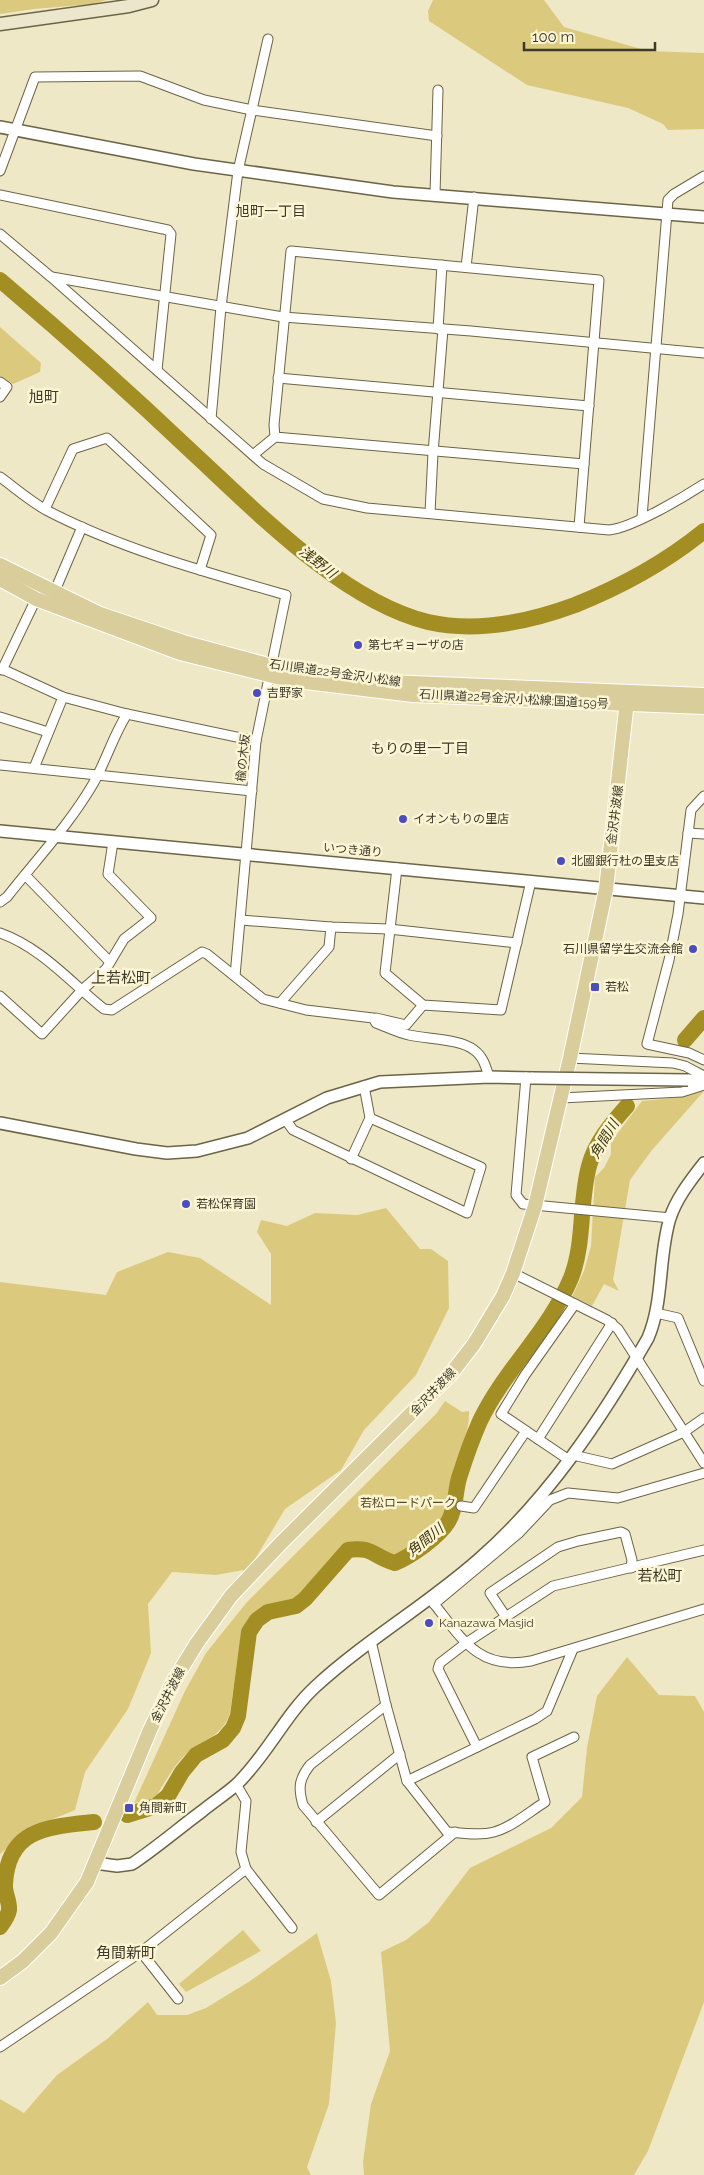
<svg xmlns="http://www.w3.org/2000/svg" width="704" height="2175" font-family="Raleway,'Noto Sans JP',sans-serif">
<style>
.green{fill:#dbca7d}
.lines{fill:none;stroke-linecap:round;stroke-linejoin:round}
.river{stroke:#a38e24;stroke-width:16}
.minor-casing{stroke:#6b6446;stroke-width:11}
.tertiary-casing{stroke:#6b6446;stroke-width:14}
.secondary-casing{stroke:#6b6446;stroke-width:15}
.primary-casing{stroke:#fff;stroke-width:16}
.minor{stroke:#fff;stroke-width:9}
.tertiary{stroke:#fff;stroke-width:11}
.secondary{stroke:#ece6cd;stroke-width:12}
.primary{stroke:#d8cd9b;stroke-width:14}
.tertiary-bridge-casing{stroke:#6b6446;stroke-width:14;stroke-linecap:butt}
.tertiary-bridge{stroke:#fff;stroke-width:11}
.poi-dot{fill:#4b4cc2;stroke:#fcf5d3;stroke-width:2}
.labels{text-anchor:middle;stroke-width:5;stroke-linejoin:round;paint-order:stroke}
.poi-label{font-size:12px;fill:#3d3a2d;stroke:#fcf5d3;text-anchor:start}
.street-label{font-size:12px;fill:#3d3a2d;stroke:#fcf5d3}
.park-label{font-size:12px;fill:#554c23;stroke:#fcf5d3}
.neighbourhood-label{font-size:14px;fill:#3d3a2d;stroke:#fcf5d3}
.water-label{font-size:14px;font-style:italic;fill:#3f360b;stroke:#fcf5d3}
.quarter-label{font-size:15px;fill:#3d3a2d;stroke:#fcf5d3}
</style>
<rect width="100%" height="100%" fill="#efe8c6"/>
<g class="green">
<path d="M0,0H107L93,4L34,9L0,14Z"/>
<path d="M433,0H544L564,27L648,51L704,53V129L668,130L663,124L628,108L527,85L429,21L428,11Z"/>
<path d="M0,327L41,363L40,372L13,384L0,376Z"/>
<path d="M704,1089V1091L652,1150L630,1180L613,1280L619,1291L604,1284L592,1306L572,1297L584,1271L591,1246L595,1177L604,1168L611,1154V1142L642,1101L681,1097Z"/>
<path d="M386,1208L420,1249H431L448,1261L449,1308L416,1375L364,1430L341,1470L285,1509L249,1569L216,1575L172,1572L148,1604L151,1653L128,1709L85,1772L75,1810L31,1828L0,1854V1282L106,1295L117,1272L168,1252L200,1258L271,1305V1254L257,1232L261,1220L287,1226L315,1213L357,1215Z"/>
<path d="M445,1401L462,1412L469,1411C470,1434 458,1452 452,1474C449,1487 454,1497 453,1509C450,1530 413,1556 395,1563L382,1559L365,1548L348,1550L294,1599L262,1608L250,1618L241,1634L230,1713C221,1737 209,1736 191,1750C176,1761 165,1782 155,1798L134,1803L185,1691L206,1653L247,1602L436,1414Z"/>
<path d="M627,1657L659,1695L695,1696L704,1712V2002L648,2151L634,2175H364L363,2162L371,2104L390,2051L381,1952L406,1940L429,1922L470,1868L551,1828L582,1797L587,1748L597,1696Z"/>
<path d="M243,1930L261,1951L186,1992L179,1984Z"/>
<path d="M317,1933L331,1981L336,2023L329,2104L307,2167L311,2175H0V2099L24,2113L57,2075L107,2039L148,2002L157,2015H187L206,2008L250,1981Z"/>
</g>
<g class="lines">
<g class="river">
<path d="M0,280C65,335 129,392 191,451C255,510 342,601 428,622C477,633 529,622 575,605C620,587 666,562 704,531"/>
<path d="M685,1040L704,1018"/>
<path d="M127,1815L156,1806L168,1796L182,1772L196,1755L223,1740L233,1728L238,1716L249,1632L257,1620L268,1612L296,1606L305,1599L348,1550C372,1546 374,1557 395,1563C411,1556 439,1537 448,1522C456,1509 455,1492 459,1478C465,1459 472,1439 480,1421C505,1369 549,1331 571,1278C585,1242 579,1203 589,1166C595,1143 611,1124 627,1106"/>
<path d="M0,1927C3,1923 8,1916 9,1910C10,1902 4,1892 5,1884C8,1828 48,1827 94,1822"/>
</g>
<defs>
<g id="minor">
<path d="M0,171L35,77L140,76L204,100L252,110L437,136"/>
<path d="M435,194L438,90"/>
<path d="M0,195L168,230L171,234L157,370"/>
<path d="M0,234L51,277L263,464L323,499L367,508L609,530C632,528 684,497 704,484"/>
<path d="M466,267L474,197"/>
<path d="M52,277L283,317L471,331L704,353"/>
<path d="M438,329L442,265"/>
<path d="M278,378L589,406"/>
<path d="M0,382L7,387L0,397"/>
<path d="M211,419L221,307L238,171L268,39"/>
<path d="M253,455L275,437L584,464L599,280L291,251L274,425L275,437"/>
<path d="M0,477C15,488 30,501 46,510C121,549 205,572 286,595L256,741L235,976"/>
<path d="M45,509L73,449L107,438L211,535L200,570"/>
<path d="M430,513L433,453L443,329"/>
<path d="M642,517L668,200L674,194L704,176"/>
<path d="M579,527L584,464"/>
<path d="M54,593L82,527"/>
<path d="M0,668L63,697L127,714L256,741"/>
<path d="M2,670L36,599"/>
<path d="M0,717L48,732"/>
<path d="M0,765L252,791"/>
<path d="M34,768L63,697"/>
<path d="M704,796L691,810L678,914L669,960L647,1044L689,1053L704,1060"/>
<path d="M688,833L704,834"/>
<path d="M397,868L385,973L423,1005L501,1010L531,881"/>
<path d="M25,875L110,962"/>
<path d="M0,902L7,897C36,860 69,825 93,784C106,761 113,736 127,714"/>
<path d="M241,920L331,927L389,929L517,943"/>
<path d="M0,933C42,948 70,982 104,1009L112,1010L202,952L207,954L263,999L306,1010L373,1018L376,1023C387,1027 398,1033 409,1035C427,1039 461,1039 474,1050C483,1056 486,1067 489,1077"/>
<path d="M0,996L42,1034L82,990L106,969L124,939L151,918L108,874L113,842"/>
<path d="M280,1003L329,947L331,927"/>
<path d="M376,1018L406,1025L423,1005"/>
<path d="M570,1058L673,1063L685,1066L704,1076"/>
<path d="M526,1077L516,1195L523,1204L671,1218"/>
<path d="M561,1098L682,1092L704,1085"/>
<path d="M285,1119L293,1130L467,1213L481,1167L370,1118"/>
<path d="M351,1159L370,1118L364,1086"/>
<path d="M513,1273L607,1320L618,1329L704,1463"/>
<path d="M656,1313L678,1318L704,1381"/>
<path d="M538,1439L612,1323"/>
<path d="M573,1455L612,1464L684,1432L704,1418"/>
<path d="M569,1460L501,1414L525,1375L575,1304"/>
<path d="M461,1506L474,1508L526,1431"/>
<path d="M431,1600C461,1637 477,1671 531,1661L704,1609"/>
<path d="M434,1604L519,1533L550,1500L568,1493L618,1498L704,1473"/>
<path d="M506,1617L490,1593L558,1547L578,1541L621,1532L625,1534L632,1560L631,1568"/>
<path d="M371,1641L386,1705L407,1781L447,1832C462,1833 479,1836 494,1832C512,1827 529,1812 545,1802L532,1757L574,1737"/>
<path d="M386,1705L310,1765C299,1779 298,1788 303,1805L379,1895L455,1832"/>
<path d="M477,1747L438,1669L440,1663L466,1643L553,1586L704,1550"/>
<path d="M407,1781L535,1719L547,1711L573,1649"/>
<path d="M316,1822L400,1754"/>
<path d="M246,1869L292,1928"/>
<path d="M141,1952L178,1999"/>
<path d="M0,2047L141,1952L246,1869L241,1852L246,1801L236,1784"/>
</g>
<g id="tertiary">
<path d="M0,127L194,164L393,192L704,217"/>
<path d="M0,831L704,898"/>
<path d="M688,1080L704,1081"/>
<path d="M0,1123L136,1149L167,1153L197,1151L248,1138L327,1098L380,1082L489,1077L533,1078"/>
<path d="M95,1863L117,1866L132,1864C156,1848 178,1829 201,1812C213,1802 226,1794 237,1784C267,1755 285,1715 315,1687C366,1640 427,1605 479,1559C548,1499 602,1418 648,1338C664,1300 658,1257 670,1218C677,1197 691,1180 704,1163"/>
</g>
<path id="secondary" d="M0,24L129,6L152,0"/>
<g id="primary">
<path d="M0,565L100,614L183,642L272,666L387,682L704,695"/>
<path d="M0,579L36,599L180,653L289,680L413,695L704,707"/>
<path d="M0,1978L23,1961L51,1933L87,1882L150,1730L173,1682L197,1643L231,1596L281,1543L450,1375L474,1344L503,1296L513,1273L535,1206L570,1058L606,889L628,692"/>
</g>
</defs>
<use href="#minor" class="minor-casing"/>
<use href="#tertiary" class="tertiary-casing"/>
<use href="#secondary" class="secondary-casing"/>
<use href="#primary" class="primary-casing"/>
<use href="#minor" class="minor"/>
<use href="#tertiary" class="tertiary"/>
<use href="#secondary" class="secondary"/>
<use href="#primary" class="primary"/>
<defs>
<path id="tertiary-bridge" d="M533,1078L688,1080"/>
</defs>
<use href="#tertiary-bridge" class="tertiary-bridge-casing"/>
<use href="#tertiary-bridge" class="tertiary-bridge"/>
</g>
<g class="poi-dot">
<circle cx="358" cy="645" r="5"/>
<circle cx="257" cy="693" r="5"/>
<circle cx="403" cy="819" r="5"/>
<circle cx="561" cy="861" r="5"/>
<circle cx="693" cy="949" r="5"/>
<rect x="590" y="982" width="10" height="10" rx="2.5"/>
<circle cx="186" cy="1204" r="5"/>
<circle cx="429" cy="1623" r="5"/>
<rect x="124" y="1803" width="10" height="10" rx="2.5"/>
</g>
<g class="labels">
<g class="poi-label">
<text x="368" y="649">第七ギョーザの店</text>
<text x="267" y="697">吉野家</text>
<text x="413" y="823">イオンもりの里店</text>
<text x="571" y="865">北國銀行杜の里支店</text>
<text x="683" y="953" text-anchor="end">石川県留学生交流会館</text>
<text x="605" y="991">若松</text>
<text x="196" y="1208">若松保育園</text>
<text x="439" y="1627">Kanazawa Masjid</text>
<text x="139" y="1812">角間新町</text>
</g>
<g class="street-label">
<text transform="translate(335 673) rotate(8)" y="4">石川県道22号金沢小松線</text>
<text transform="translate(514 699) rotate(3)" y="4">石川県道22号金沢小松線;国道159号</text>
<text transform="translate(243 758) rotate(-84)" y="4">楡の木坂</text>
<text transform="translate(615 815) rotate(-83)" y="4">金沢井波線</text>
<text transform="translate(353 850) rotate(5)" y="4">いつき通り</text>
<text transform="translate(433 1392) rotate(-47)" y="4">金沢井波線</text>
<text transform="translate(168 1695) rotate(-63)" y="4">金沢井波線</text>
</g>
<g class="park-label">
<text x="408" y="1507">若松ロードパーク</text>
</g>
<g class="neighbourhood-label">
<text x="271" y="216">旭町一丁目</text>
<text x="420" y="753">もりの里一丁目</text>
</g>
<g class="water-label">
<text transform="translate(318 562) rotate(38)" y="5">浅野川</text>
<text transform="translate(604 1139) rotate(-59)" y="5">角間川</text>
<text transform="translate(425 1540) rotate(-39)" y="5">角間川</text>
</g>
<g class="quarter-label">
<text x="44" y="402">旭町</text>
<text x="121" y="983">上若松町</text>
<text x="660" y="1581">若松町</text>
<text x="126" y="1958">角間新町</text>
</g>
</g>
<path d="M524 42v8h131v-8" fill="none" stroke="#3d3a2d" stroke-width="2.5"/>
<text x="532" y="42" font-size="15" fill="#3d3a2d" stroke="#fcf5d3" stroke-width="4" paint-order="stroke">100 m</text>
</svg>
